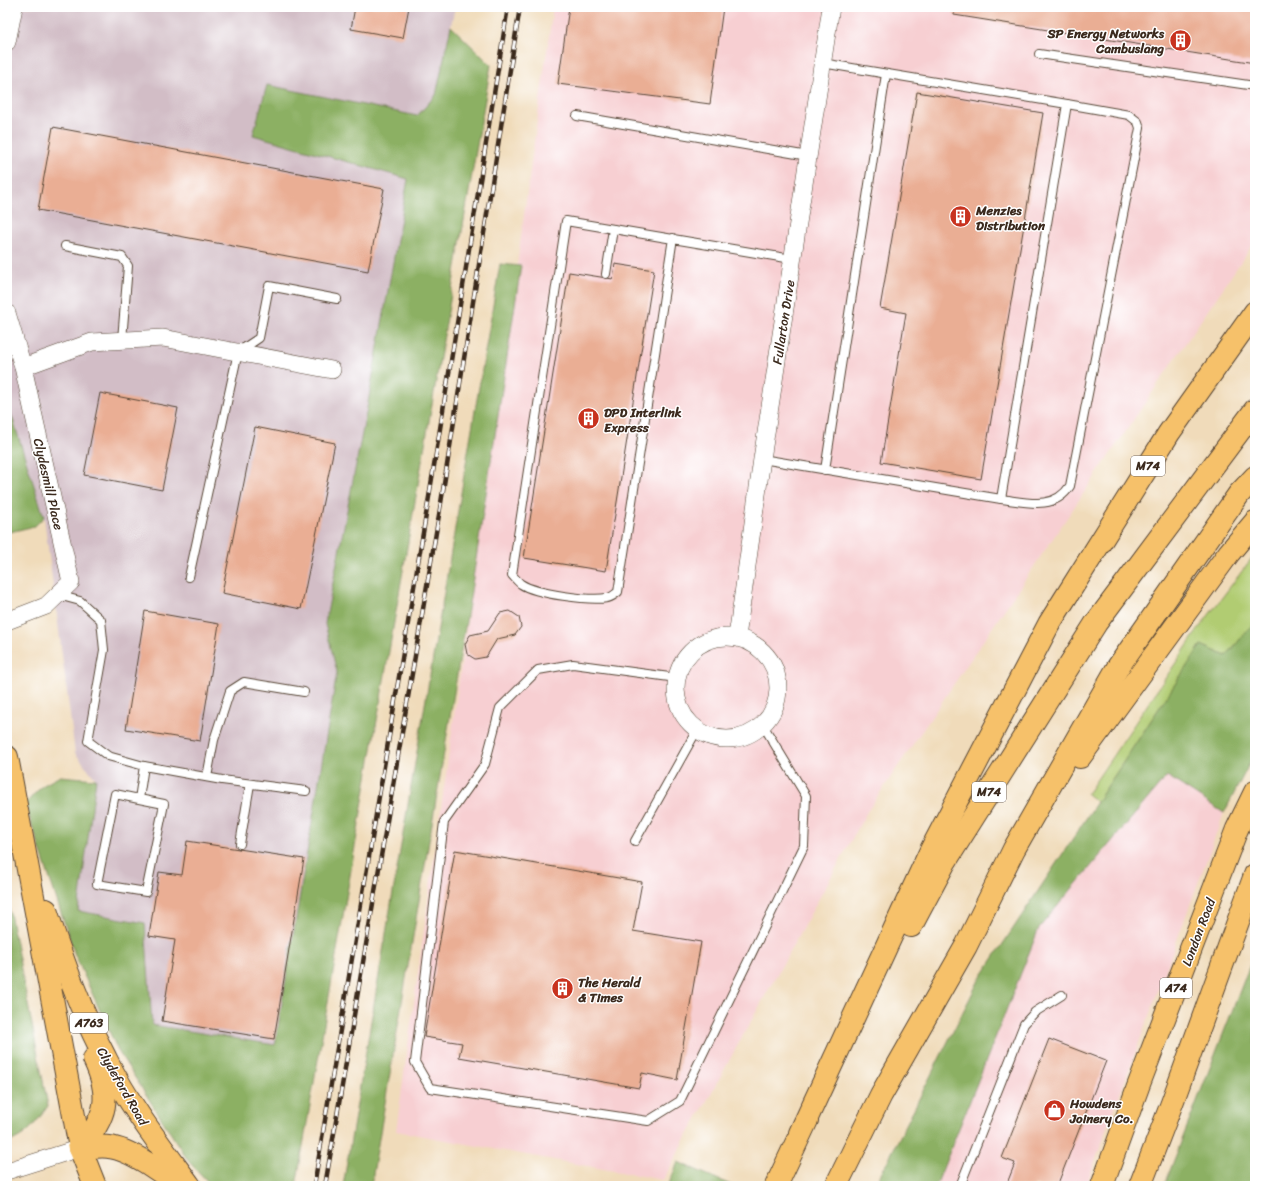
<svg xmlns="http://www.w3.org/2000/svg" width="1262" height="1193" font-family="Sriracha,sans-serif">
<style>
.built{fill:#f7cfd2}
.industrial{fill:#d2bdc6}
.green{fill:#b1cc72;stroke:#767b48}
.forest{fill:#8cb064;stroke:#646d41}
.building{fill:#eaae94}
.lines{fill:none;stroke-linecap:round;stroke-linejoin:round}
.lane-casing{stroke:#564535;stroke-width:10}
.street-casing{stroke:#564535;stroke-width:18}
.primary-casing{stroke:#564535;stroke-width:24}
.highway-casing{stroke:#564535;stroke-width:24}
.lane{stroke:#fff;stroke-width:8}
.street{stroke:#fff;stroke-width:17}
.primary{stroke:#f6c16b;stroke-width:22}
.highway{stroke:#f6c16b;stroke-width:22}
.rail-casing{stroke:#3b2a1e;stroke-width:4.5}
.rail{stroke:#fff;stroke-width:3;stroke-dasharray:9;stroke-linecap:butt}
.labels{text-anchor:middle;stroke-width:3;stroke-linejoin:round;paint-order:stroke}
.shield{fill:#fff;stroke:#766a62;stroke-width:1}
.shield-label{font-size:12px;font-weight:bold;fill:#3b2a1e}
.poi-label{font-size:13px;font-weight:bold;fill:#3b2a1e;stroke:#fff;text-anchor:start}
.street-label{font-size:13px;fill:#3b2a1e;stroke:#fff}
</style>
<rect width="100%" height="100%" fill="#fff"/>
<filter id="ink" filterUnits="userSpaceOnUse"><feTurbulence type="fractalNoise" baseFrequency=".025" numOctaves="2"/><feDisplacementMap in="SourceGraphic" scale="8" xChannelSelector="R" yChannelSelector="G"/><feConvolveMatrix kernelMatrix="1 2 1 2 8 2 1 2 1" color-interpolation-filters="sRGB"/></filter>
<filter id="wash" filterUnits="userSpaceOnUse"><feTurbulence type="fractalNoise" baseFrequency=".012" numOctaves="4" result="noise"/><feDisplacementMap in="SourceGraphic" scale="16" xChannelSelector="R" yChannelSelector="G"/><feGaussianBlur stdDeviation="0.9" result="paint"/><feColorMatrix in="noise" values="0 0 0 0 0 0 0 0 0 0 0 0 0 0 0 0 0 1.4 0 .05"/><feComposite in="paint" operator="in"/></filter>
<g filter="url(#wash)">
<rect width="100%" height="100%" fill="#f0dbba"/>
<g class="built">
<path d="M553,7H1255V241L867,812L663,1180L396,1131Z"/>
<path d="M1167,776L1224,813L1086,1186H936L1039,928Z"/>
</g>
<path class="industrial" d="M7,7H455L436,95L417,116L267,85L253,135L408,179L367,408L325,624L337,672L275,1045L152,1025L145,923L78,911L96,779L75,753L44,517L7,401Z"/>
<path class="green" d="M1255,554V622L1226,656L1201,645L1097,802L1087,794L1202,624Z"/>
<g class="forest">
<path d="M451,26L491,65L296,1186H212L189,1162L118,1051L75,955L25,804L42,786L60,776L96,779L78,911L145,923L152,1025L275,1045L337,672L325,624L367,408L408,179L253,135L267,85L417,116L436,95Z"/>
<path d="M500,264L521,266L470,598L371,1186H343Z"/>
<path d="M7,401L44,517L35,526L10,532L7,530Z"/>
<path d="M1255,622V753L1224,813L1167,776L1039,928L936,1186H875L979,980L1201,645L1226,656Z"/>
<path d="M7,898L48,1106C35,1124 28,1135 7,1143Z"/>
<path d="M1255,952V1186H1164Z"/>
<path d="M678,1162L733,1186H668Z"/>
</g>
<g id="blocks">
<g class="building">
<path d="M355,7H409L403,38L351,29Z"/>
<path d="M569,7H723L710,104L558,84Z"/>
<path d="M954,7H1255V63L954,15Z"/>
<path d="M917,92L1043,113L981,479L881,462L906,313L880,308Z"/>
<path d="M53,127L384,189L368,271L38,210Z"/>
<path d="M615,264L654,270L606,571L524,558L569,272L613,279Z"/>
<path d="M100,393L178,408L162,490L84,475Z"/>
<path d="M255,427L335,443L301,609L222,593Z"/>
<path d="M145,611L219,624L200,741L126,729Z"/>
<path d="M510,611L519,617L521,627L515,635L497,639L486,657L475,659L467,654L465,644L470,635L488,631L500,613Z"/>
<path d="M187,841L304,859L274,1039L162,1021L175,940L149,936L159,872L182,875Z"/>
<path d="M455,850L642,882L633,931L701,942L677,1080L642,1073L639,1088L459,1057L462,1043L424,1037Z"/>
<path d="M1049,1039L1106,1061L1057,1186H1006L1015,1163L1002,1158Z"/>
</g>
</g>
</g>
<g filter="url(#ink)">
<use href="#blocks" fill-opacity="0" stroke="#564535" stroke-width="1"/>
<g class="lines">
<defs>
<g id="lane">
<path d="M1039,54L1255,86"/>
<path d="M577,116L808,156"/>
<path d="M673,238L618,592C615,594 611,598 607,598C590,601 536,594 521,584C518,582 515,578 512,575L566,221L792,259"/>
<path d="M65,246L122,257L128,266L122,340"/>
<path d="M606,274L613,229"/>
<path d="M762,459L1001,499L1067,104L822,63"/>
<path d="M825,470L886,74"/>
<path d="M1001,499C1026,502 1054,511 1070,486L1140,128L1138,122L1129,115L1067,104"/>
<path d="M189,577L238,352L259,338L269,286L337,299"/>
<path d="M58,595L80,601L101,620L104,650L88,741L108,756L144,766L139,799L115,794L97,884L146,892L164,804L139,799"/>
<path d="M677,678L573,664L538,670L500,708L485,764L444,822L415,1062L430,1088L648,1121L680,1101L804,846L806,796L763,725"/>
<path d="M144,766L222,780L306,791"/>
<path d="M207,777L214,740L230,691L244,682L304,692"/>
<path d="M635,841L697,730"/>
<path d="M240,844L250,784"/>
<path d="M960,1186L1024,1024L1035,1012L1062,995"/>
</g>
<g id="street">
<path d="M7,42L14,7"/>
<path d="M7,313L23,367L71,582L46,606L7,621"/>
<path d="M23,367L92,342L163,338L332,370"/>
<circle cx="727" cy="688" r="51"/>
<path d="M737,637L762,459L831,7"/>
<path d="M7,1171L80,1148"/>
</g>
<g id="primary">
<path d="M7,757L80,1148L95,1186"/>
<path d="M46,910C63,961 81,1012 106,1059C129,1105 160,1145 190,1186"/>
<path d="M80,1148C107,1117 112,1097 94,1059"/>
<path d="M80,1148C89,1148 100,1145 109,1147C130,1149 163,1173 179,1186"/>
<path d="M1102,1186L1139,1084L1237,829L1255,792"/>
<path d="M1140,1186L1172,1103L1255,875"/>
</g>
<g id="highway">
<path d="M1080,757L1229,553L1255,522"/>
<path d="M911,926L945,862L1096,623L1255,410"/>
<path d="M800,1133L931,850L1049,624L1169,433L1255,312"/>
<path d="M776,1186L807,1120"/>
<path d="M836,1186L881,1095L966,946L1014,849L1118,667L1239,494L1255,477"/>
</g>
</defs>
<use href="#lane" class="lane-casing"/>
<use href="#street" class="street-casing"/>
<use href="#primary" class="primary-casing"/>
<use href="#highway" class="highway-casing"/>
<use href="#lane" class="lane"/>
<use href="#street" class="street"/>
<use href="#primary" class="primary"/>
<use href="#highway" class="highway"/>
<defs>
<g id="rail">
<path d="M314,1186L429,497L508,7"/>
<path d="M325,1186L441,503L520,7"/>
</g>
</defs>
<use href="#rail" class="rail-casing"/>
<use href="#rail" class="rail"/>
</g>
</g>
<defs>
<symbol id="building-disc" viewBox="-11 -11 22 22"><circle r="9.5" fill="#c8321e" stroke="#fff"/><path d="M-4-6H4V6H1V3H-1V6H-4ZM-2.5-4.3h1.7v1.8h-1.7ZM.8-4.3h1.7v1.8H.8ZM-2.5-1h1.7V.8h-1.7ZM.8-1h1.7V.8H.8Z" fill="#fff"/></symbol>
<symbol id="shop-disc" viewBox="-11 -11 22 22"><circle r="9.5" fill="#c8321e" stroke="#fff"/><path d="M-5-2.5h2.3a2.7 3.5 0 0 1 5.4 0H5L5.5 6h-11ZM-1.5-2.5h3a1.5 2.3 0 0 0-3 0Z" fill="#fff"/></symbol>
</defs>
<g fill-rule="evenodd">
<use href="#building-disc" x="1168" y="28" width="25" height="25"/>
<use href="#building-disc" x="948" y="204" width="25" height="25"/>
<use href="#building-disc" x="576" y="406" width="25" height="25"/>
<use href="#building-disc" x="550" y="976" width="25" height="25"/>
<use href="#shop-disc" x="1042" y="1098" width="25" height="25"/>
</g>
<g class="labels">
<g class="shield">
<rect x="1131" y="456" width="34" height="20" rx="3"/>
<rect x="972" y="782" width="34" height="20" rx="3"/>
<rect x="1160" y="978" width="32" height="20" rx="3"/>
<rect x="70" y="1013" width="38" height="20" rx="3"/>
</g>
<g class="shield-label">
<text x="1148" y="470">M74</text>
<text x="989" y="796">M74</text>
<text x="1176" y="992">A74</text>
<text x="89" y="1027">A763</text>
</g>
<g class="poi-label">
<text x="1164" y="38" text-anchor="end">SP Energy Networks<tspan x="1164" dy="15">Cambuslang</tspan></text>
<text x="976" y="215">Menzies<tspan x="976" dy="15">Distribution</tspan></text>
<text x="604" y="417">DPD Interlink<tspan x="604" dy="15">Express</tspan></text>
<text x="578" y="987">The Herald<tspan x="578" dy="15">&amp; Times</tspan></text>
<text x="1070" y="1108">Howdens<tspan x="1070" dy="15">Joinery Co.</tspan></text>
</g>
<g class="street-label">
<text transform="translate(783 322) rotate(-81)" y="5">Fullarton Drive</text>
<text transform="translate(49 484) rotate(77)" y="5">Clydesmill Place</text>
<text transform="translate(1198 932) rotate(-69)" y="5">London Road</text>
<text transform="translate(123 1086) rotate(60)" y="5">Clydeford Road</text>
</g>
</g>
<rect width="1262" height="1193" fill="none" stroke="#fff" stroke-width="24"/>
</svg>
